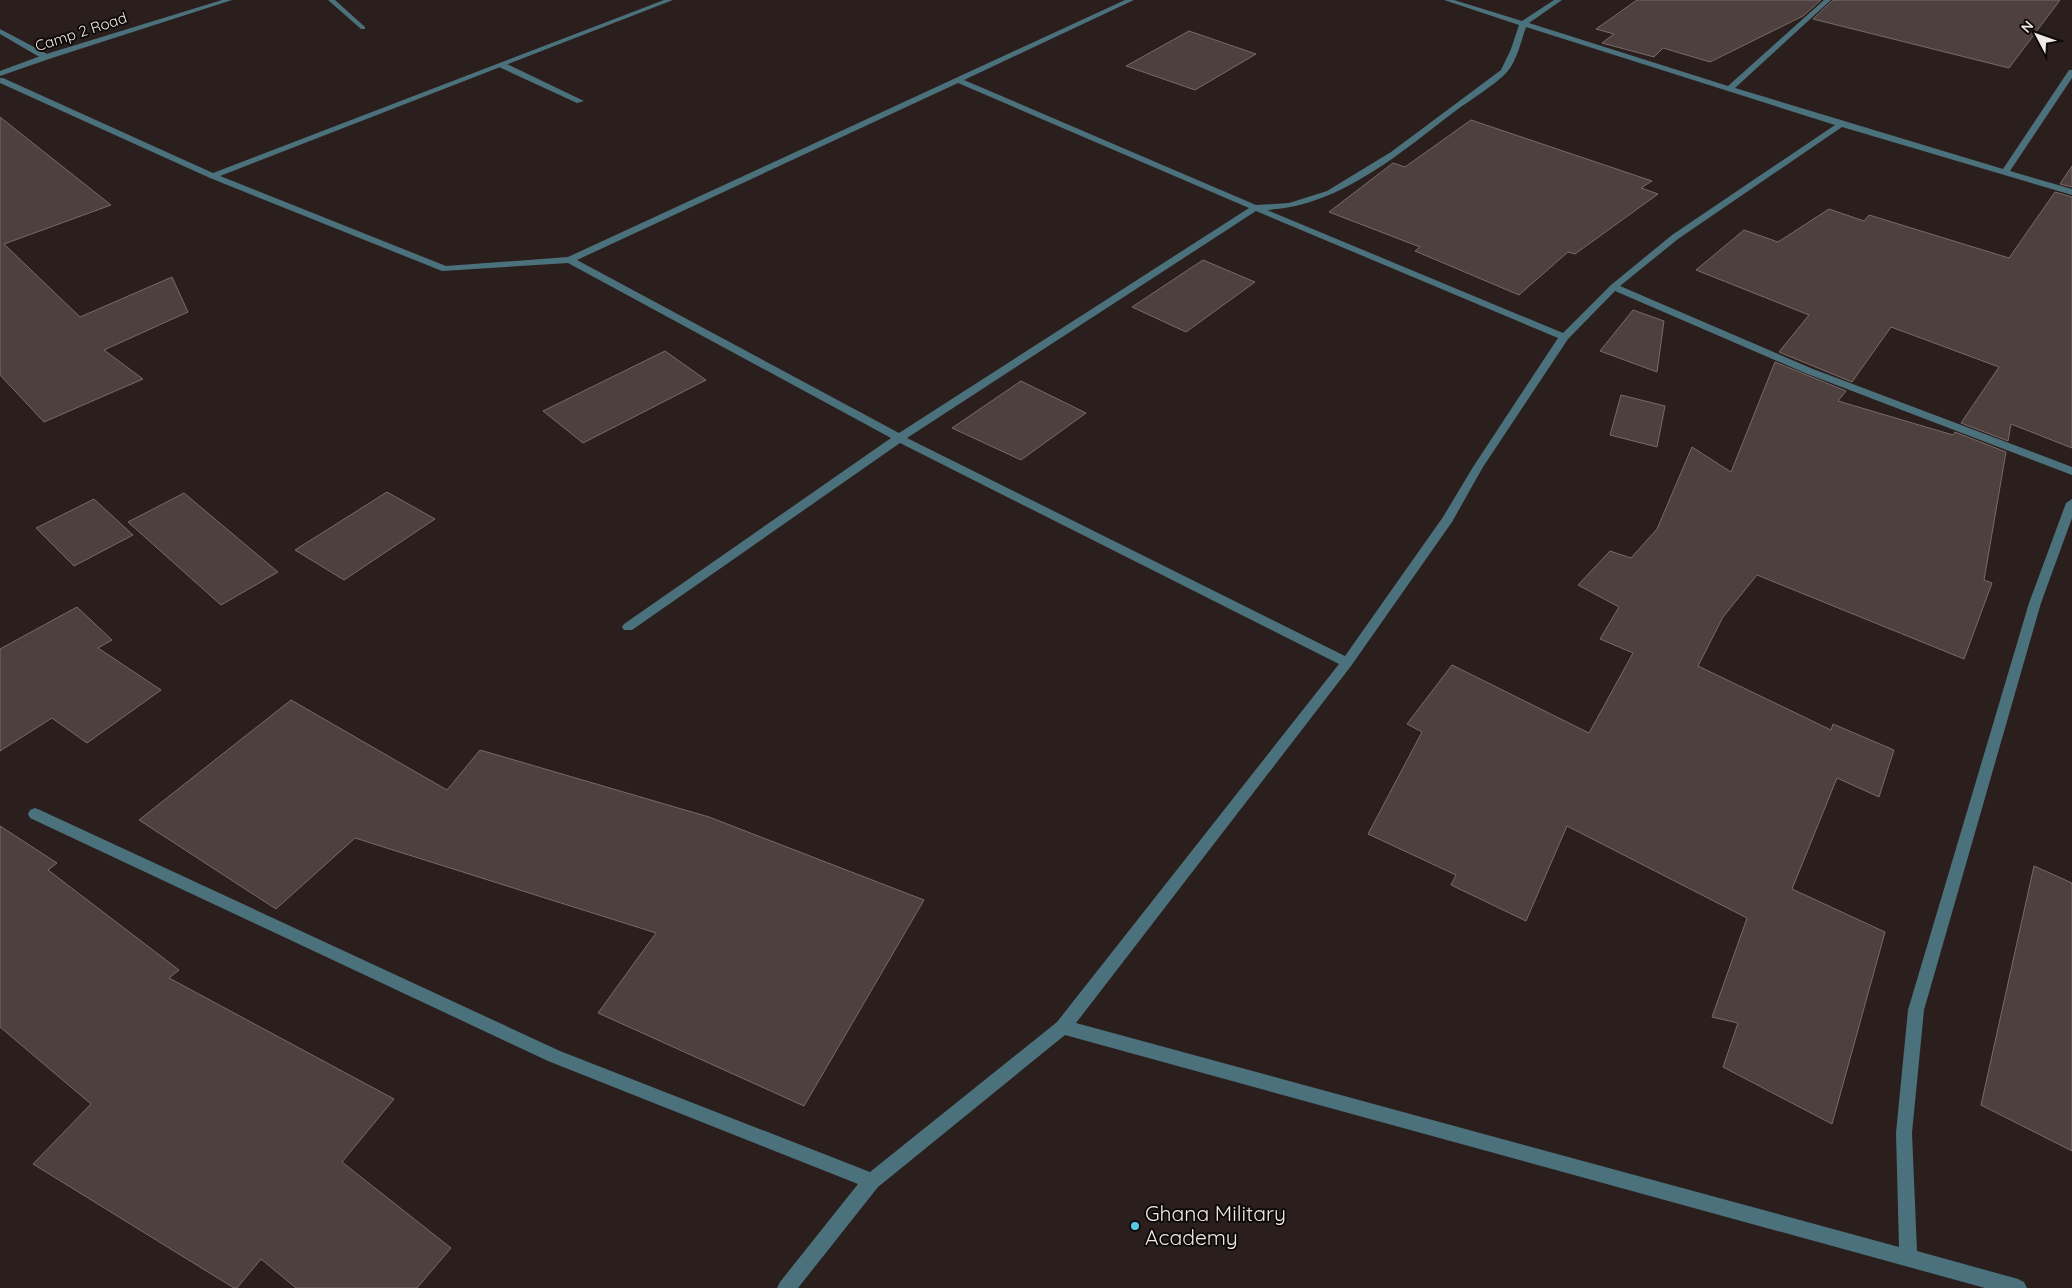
<svg xmlns="http://www.w3.org/2000/svg" width="2072" height="1288" font-family="Quicksand,sans-serif">
<style>
.building{fill:#4d403e;stroke:#786a68}
.lines{fill:none;stroke-linecap:round;stroke-linejoin:round}
.service{fill:#4b717c;fill-rule:evenodd}
.minor{fill:#4b717c;fill-rule:evenodd}
.tertiary{fill:#4b717c;fill-rule:evenodd}
.poi-dot{fill:#59c8e5;stroke:#0f0a0a;stroke-width:2}
.labels{text-anchor:middle;stroke-width:4;stroke-linejoin:round;paint-order:stroke}
.far-street-label{font-size:15px;fill:#f2eae9;stroke:#0f0a0a}
.near-poi-label{font-size:21px;fill:#f2eae9;stroke:#0f0a0a;text-anchor:start}
</style>
<rect width="100%" height="100%" fill="#2b1f1d"/>
<g class="building">
<path d="M1637,0H1821L1803,16L1710,62L1663,48L1654,57L1602,43L1614,34L1596,29Z"/>
<path d="M1833,0H2060L2009,68L1813,19Z"/>
<path d="M1189,31L1256,54L1195,90L1126,66Z"/>
<path d="M0,117L111,205L4,244L80,317L172,277L188,312L104,350L143,379L44,422L0,375Z"/>
<path d="M1471,120L1652,181L1641,188L1658,194L1575,254L1568,252L1519,295L1415,251L1420,247L1329,212L1393,163L1405,167Z"/>
<path d="M2072,166V187L2060,184Z"/>
<path d="M2055,192L2072,197V448L2011,424L2008,441L1961,423L1999,367L1891,327L1852,382L1779,352L1809,315L1696,270L1744,230L1778,242L1829,209L1864,221L1869,215L2009,258Z"/>
<path d="M1203,260L1255,282L1186,332L1132,307Z"/>
<path d="M1633,310L1664,321L1657,372L1600,351Z"/>
<path d="M665,351L706,380L583,443L543,411Z"/>
<path d="M1775,362L1846,391L1838,401L1953,435L1955,432L2006,452L1984,580L1992,583L1964,659L1757,575L1723,617L1698,666L1831,730L1833,724L1894,750L1879,797L1837,778L1792,889L1885,932L1832,1124L1723,1067L1738,1023L1712,1017L1747,918L1567,826L1526,921L1451,885L1456,875L1368,834L1422,732L1407,724L1452,665L1589,733L1633,653L1600,639L1619,607L1578,585L1610,551L1631,558L1657,529L1692,447L1731,472Z"/>
<path d="M1021,381L1086,413L1021,460L952,428Z"/>
<path d="M1621,395L1665,406L1657,447L1610,435Z"/>
<path d="M387,492L435,519L344,580L295,550Z"/>
<path d="M184,493L278,572L221,605L128,522Z"/>
<path d="M94,499L133,535L74,566L36,528Z"/>
<path d="M77,607L112,640L98,648L161,690L87,743L52,718L0,751V649Z"/>
<path d="M291,700L447,790L480,750L709,817L924,900L804,1106L598,1013L656,933L355,838L276,909L139,820Z"/>
<path d="M0,826L57,863L48,870L179,970L169,978L394,1099L342,1162L451,1248L417,1288H296L261,1259L237,1288H234L33,1164L91,1104L0,1027Z"/>
<path d="M2034,866L2072,883V1151L1981,1105Z"/>
</g>
<g class="lines">
<path class="service" d="M499,63H505L584,101L577,103L499,67Z"/>
<g class="minor">
<path d="M328,0H335L365,27V29H361Z"/>
<path d="M664,0H673L220,176L446,266L568,257L1125,0H1134L964,80L1256,205L1289,203L1327,191L1391,152L1501,70L1511,49L1519,25L1444,0H1454L1522,21L1554,0H1562L1529,23L1728,86L1824,0H1831L1735,88L2003,169L2069,70H2072V78L2010,171L2072,189V195L1842,127L1678,239L1620,286L1813,369L2072,467V475L1805,373L1615,291L1568,339L1483,467L1452,522L1351,666L1076,1023L1899,1247L1896,1133L1908,1010L2029,603L2066,503L2072,499V518L2041,603L1924,1010L1912,1133L1917,1251L2018,1279L2024,1282L2027,1288H1985L1065,1035L878,1187L798,1288H777L780,1282L858,1184L548,1061L30,818L28,814L30,810L35,808L40,810L560,1051L870,1172L1057,1022L1339,664L900,443L632,630H624L622,627L624,624L891,438L568,263L442,271L210,178L0,83V78H3L213,173ZM1526,27L1835,125L1672,235L1611,285L1563,333L1267,210C1341,206 1401,152 1458,109C1472,99 1496,84 1507,72C1517,61 1521,41 1526,27ZM958,83L1249,208L899,433L577,260ZM1256,211L1558,338L1473,467L1443,517L1345,656L907,438Z"/>
<path d="M0,29L49,55L50,57L43,59L0,34Z"/>
</g>
<path class="tertiary" d="M222,0H232L49,59L0,76V71L43,55Z"/>
</g>
<circle class="poi-dot" cx="1135" cy="1226" r="5"/>
<g class="labels">
<g class="far-street-label">
<text transform="translate(81 32) rotate(-18)" y="5">Camp 2 Road</text>
</g>
<g class="near-poi-label">
<text x="1145" y="1221">Ghana Military<tspan x="1145" dy="24">Academy</tspan></text>
</g>
</g>
<g transform="translate(2037 35) rotate(311)" stroke="#0f0a0a" stroke-width="4" paint-order="stroke">
<path d="M0-4L9 19L0 12L-9 19Z" fill="#f2eae9"/>
<text y="-8" font-size="14" font-weight="bold" text-anchor="middle" fill="#f2eae9">N</text>
</g>
</svg>
